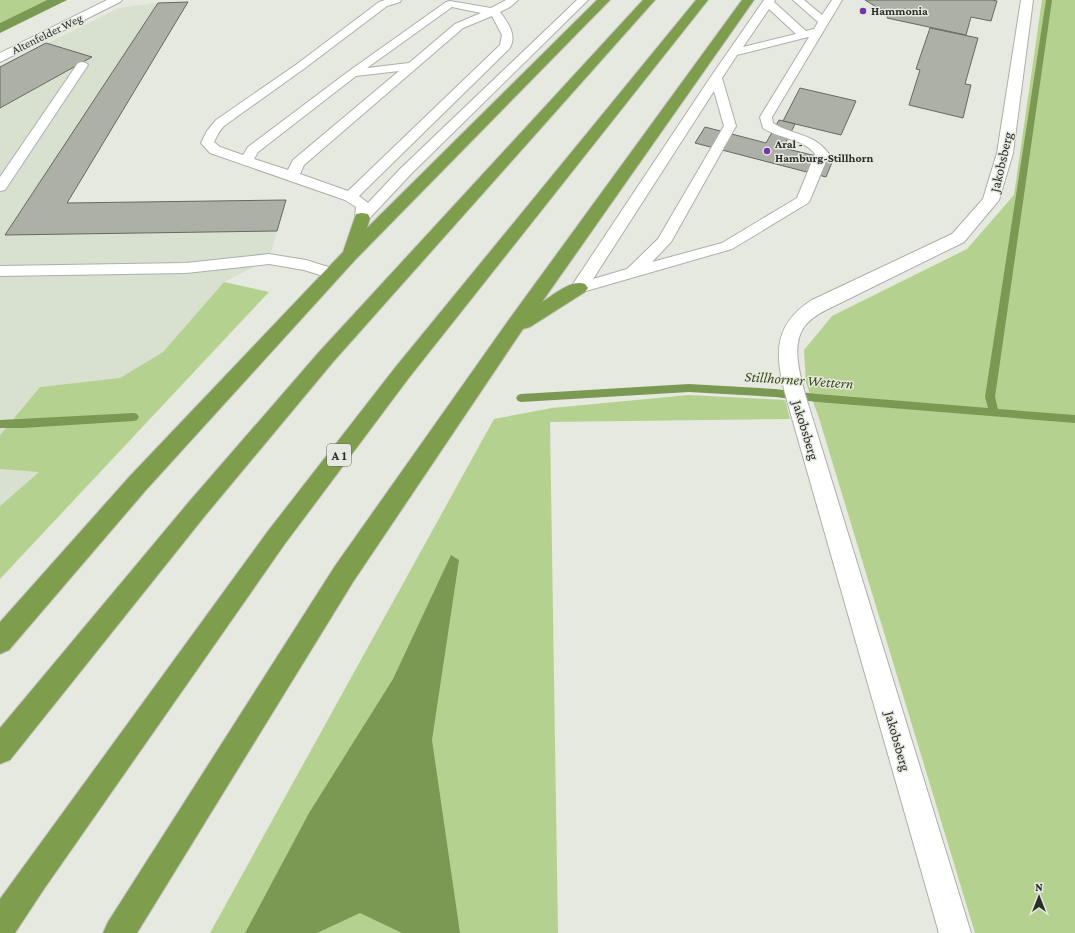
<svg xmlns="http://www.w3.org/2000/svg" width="1075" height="933" font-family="'Crimson Pro',serif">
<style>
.built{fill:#d8e0d0}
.green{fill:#b5d190}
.water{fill:#7c9953}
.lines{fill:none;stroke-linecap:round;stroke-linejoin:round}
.stream{fill:#7c9953;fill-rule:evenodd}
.building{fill:#acb0a7;stroke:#656961}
.lane-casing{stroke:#acb0a7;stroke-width:2}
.street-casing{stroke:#acb0a7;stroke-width:2}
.highway-casing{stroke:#c4c4c3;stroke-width:2}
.lane{fill:#fff;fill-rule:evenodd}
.street{fill:#fff;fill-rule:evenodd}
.highway{fill:#7e9e4e;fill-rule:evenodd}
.poi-dot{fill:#7835a9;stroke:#e5e9df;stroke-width:1.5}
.labels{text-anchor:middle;stroke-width:3;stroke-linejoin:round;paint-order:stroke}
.far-poi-label{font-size:12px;font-weight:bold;fill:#2c2e2a;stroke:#e5e9df;text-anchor:start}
.far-street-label{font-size:12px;fill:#2c2e2a;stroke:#e5e9df}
.shield{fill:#e5e9df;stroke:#646660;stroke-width:1}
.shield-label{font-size:13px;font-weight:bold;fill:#2c2e2a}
.street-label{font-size:14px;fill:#2c2e2a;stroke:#e5e9df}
.water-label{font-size:15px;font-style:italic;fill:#3b4e1b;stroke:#e5e9df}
</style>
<rect width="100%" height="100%" fill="#e5e9df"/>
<g class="built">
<path d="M188,2L68,203L286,200L269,259L224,282L163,352L120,378L40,387L0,435V67L119,8L158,3Z"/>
<path d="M0,469L40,471L0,506Z"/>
</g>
<g class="green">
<path d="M0,0H47L0,23Z"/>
<path d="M1042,0H1075V933H975L819,418L806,383L804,350L832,316L967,249L1014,195Z"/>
<path d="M224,282L269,292L0,579V506L39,472L0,469V435L40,387L120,378L163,352Z"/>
<path d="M689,395L785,400L790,419L550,422L558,933H210L494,419L552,408Z"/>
</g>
<g class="water">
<path d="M47,0H67L0,33V23Z"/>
<path d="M451,555L459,560L432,740L460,933H402L360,913L317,933H245L309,813L393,679Z"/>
</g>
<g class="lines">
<g class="stream">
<path d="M1046,0H1052L995,397L998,409L1075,415V423L817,402L775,397L689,392L521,402L518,401L516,398L518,395L521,394L689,384L775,389L817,394L988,408L985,397Z"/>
<path d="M134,413L137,414L139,417L137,420L134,421L23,428H0V420Z"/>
</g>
</g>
<g class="building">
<path d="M865,0H992L997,1L991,21L971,17L966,35L887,18L890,11L878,8Z"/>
<path d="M188,2L67,203L286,200L277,231L5,235L158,3Z"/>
<path d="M930,28L978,38L965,84L971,85L963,118L909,105L920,70L916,69Z"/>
<path d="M46,43L92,57L0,108V67Z"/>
<path d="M800,88L856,101L841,135L783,121Z"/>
<path d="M779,120L795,124L783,148L833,160L826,177L695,143L705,127L766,143Z"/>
</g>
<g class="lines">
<defs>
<g id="lane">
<path d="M385,0H401L400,2L387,6L305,68L224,126L219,132L214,142L220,147L243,155L248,147L349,71L446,2L450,1L491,8L506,0H518L510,7L500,12C508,23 518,36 509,49L359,196L368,203L400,169L577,0H588L410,175L367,221L362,222L357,221L355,218L356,207L345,200L210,153L201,143L207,131L216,120L297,64L379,2ZM452,7L481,13L455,24L409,63L367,68ZM492,16L502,35L500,45L348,191L300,174L304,165L463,28ZM399,71L293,160L288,170L254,159L258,152L356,76Z"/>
<path d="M764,0H775L774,2L806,31L814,29L818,22L793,0H804L822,15L832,0H842L772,117L773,123C793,136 813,132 829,154L810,200L808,203L732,249L579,293L573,292L571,288L573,284L710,78ZM769,9L796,34L743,47ZM808,37H809L760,117L763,128C779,139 803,138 815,154L797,198L722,243L652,262L671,242L736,126L722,78L737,55ZM714,91L724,126L658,239L627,269L593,279Z"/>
<path d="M82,62L86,63L88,65L5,190L0,191V177L78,63Z"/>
<path d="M269,254L306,260L338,270L341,274L338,278L333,279L304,270L269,264L186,273L0,276V266L186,263Z"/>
</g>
<g id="street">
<path d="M107,0H122L120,2L0,62V53Z"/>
<path d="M1021,0H1033L1013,153L999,200L964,242L826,310C818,314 809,320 804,327C791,346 800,374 805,394L971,933H939L788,404C776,361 769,327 812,300L952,234L983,199L997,153Z"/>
</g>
<g id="highway">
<path d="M597,0H610L355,260L146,490L9,650L0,654V622L130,476L343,252L356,214L362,213L368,214L370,218L367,228Z"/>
<path d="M643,0H655L333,362L204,517L10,760L0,764V728L188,503L319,352Z"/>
<path d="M696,0H708L408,379L284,545L44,889L15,933H0V899L268,531L394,369Z"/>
<path d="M742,0H754L542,302C554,295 571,279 585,284L588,288L585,292L530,327L523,329L353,582L137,933H103L108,922L335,566L508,321Z"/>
</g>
</defs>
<use href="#lane" class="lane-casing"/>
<use href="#street" class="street-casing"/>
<use href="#highway" class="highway-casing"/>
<use href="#lane" class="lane"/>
<use href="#street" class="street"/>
<use href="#highway" class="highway"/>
</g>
<g class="poi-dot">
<circle cx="863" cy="11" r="4"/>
<circle cx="767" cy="151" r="4"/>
</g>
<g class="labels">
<g class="far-poi-label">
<text x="871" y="15">Hammonia</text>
<text x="775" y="148">Aral -<tspan x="775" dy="14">Hamburg-Stillhorn</tspan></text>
</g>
<g class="far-street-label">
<text transform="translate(47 34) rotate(-26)" y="4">Altenfelder Weg</text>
</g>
<rect class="shield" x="327" y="444" width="24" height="22" rx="3"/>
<g class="shield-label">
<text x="339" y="460">A 1</text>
</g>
<g class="street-label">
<text transform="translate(1001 162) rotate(-77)" y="5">Jakobsberg</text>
<text transform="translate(806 430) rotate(73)" y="5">Jakobsberg</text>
<text transform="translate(898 741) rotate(74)" y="5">Jakobsberg</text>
</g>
<g class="water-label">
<text transform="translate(799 380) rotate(4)" y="5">Stillhorner Wettern</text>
</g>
</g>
<g transform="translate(1039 897)" stroke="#e5e9df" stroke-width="3" paint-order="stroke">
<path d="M0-3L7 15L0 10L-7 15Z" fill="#2c2e2a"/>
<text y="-6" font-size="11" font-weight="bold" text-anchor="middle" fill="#2c2e2a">N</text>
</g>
</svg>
